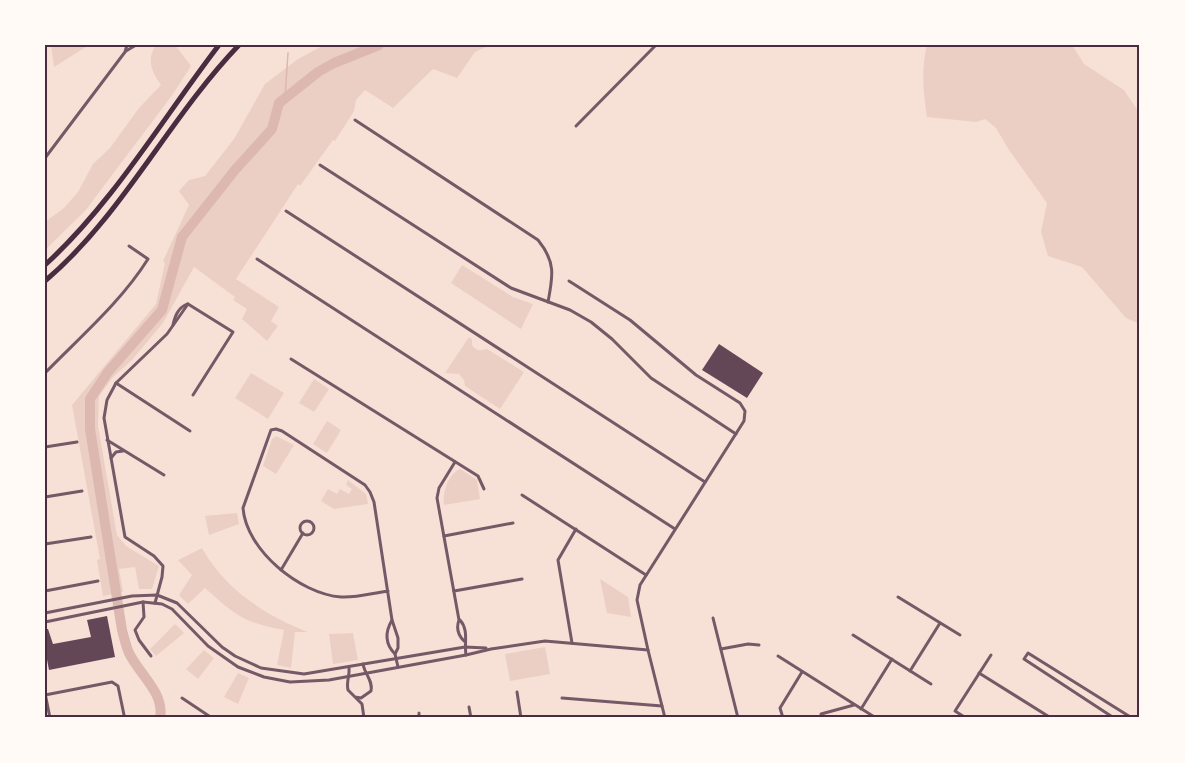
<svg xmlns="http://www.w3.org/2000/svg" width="1185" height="763" font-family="'Public Sans',sans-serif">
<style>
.green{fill:#ebcfc5}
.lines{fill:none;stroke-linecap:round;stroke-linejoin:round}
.stream{stroke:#dcb8b0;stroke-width:1.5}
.river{stroke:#dcb8b0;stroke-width:10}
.building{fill:#644757}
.minor{stroke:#755966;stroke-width:3}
.tertiary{stroke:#755966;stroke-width:3}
.motorway{stroke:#4a2c40;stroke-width:5}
.neatline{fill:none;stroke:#4a2c40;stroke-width:2}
</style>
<rect width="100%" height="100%" fill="#f7e1d7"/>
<g class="green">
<path d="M51,45H89L54,67Z"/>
<path d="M156,45H175L191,66L173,94L85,211L45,250V222L64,208L78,192L93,164L110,148L139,108L161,85C152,72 146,60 156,45Z"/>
<path d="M324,45H490L475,52L457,78L433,69L393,108L365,90L356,100L354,111L335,141L333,140L300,186L298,184L236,279L279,307L271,321L278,326L267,341L242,319L247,309L233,300L235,297L194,267L163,323L132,360L113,377L99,396L98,426L117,535L126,546L159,566L152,589H139L135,567L119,569L123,592L103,596L97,560L100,559L72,405L156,304L165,263L163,261L189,205L179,191L189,180L205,176L234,139L265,84L298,59Z"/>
<path d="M927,45H1072L1084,64L1124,90L1140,114V324L1126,318L1082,267L1048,256L1041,232L1047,203L1009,150L996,128L985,119L976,122L927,117C923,92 921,70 927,45Z"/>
<path d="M462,265L513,297L533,304L521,329L451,283Z"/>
<path d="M469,337L472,339V345C476,351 481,351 487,349L524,372L500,409L465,386L464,380L459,374L445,373Z"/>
<path d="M251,373L284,393L268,419L235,398Z"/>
<path d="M314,379L329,389L314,412L299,403Z"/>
<path d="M327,421L341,430L327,453L313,444Z"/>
<path d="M276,436L294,445L276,474L263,466L272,439Z"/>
<path d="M460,469L477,480L480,499L444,505C442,493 448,474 460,469Z"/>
<path d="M348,480L366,494L368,504L334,509L321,501L328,489L337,494L340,489L349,494L352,489L346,485Z"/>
<path d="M237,513L239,524L209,535L205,516Z"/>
<path d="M202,548C225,589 264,615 308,632H295L291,668L277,665L284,630C244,623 235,615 205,588L188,604L179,595L192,575L178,560Z"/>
<path d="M600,579L628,597L631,617L607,613Z"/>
<path d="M175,624L184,633L156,656L150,649Z"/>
<path d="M353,633L358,660L333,664L329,634Z"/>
<path d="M545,647L550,674L510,681L505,654Z"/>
<path d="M204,650L214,658L198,679L186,669Z"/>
<path d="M238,673L249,678L238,704L224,697Z"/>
</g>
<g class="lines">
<path class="stream" d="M285,97L288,53"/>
<path class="river" d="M160,718C165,693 139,674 129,653C126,646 124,638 122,630L90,429V399L108,372L162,310L182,237L235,170L272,129L279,103L318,72L334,63L379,45"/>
</g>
<g class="building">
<path d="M719,344L763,373L747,398L702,370Z"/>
<path d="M107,616L115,657L49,670L45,649V629H48L53,644L91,637L87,620Z"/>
</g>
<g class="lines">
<g class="minor">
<path d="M126,51L136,45"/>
<path d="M355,120L538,240C556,262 553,276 548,302"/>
<path d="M576,126L656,45"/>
<path d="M45,158L125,52L127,45"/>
<path d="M320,165L511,288L570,310L591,322L612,339L651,378L736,434"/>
<path d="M286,211L705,482"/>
<path d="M257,259L675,529"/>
<path d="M569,281L630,320L696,375L740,403L745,411L744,421L640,585L637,600L648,650"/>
<path d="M188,304L233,332L193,395"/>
<path d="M173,325C175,316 178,308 187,304"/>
<path d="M291,359L478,476L484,489"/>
<path d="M45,373C80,337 121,302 148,259L129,246"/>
<path d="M116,383L190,431"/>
<path d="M107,440L164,475"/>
<path d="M45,447L77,442"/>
<path d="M111,458L116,452L123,451"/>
<path d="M455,462L439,488L437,498L459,620C456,628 458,635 464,641"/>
<path d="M522,495L646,575"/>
<path d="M45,497L82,491"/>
<circle cx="307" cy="528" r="7"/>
<path d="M444,536L513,523"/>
<path d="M45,544L91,537"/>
<path d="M281,570L303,533"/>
<path d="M45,591L98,581"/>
<path d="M388,591C373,593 356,598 341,597C300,594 246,550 243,508L271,430L276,429L282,431L365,485L370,492L374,502L392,620L398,638V648L395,654L398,667"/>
<path d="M454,591L522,579"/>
<path d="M898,597L960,635"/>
<path d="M143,602L144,617L135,630L139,640L151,656"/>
<path d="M155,603L162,577L163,566L154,556L125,537L104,418L107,400L116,383L167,334L188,304"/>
<path d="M713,618L738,718"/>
<path d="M392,620C385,632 385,644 395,654"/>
<path d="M460,620C469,630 464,643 466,655"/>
<path d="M853,635L931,684"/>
<path d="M572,643L558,560L576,529"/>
<path d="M721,649L748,644L759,645"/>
<path d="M778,656L876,718"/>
<path d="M349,667C350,676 346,681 348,690L355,697L361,698L371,691C373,680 365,675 363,664"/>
<path d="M910,671L940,623"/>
<path d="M979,673L1051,718"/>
<path d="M517,692L521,718"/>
<path d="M45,693L50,718"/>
<path d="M45,695L112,682L118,686L124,715"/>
<path d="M182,698L212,718"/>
<path d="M356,698L362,704L364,718"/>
<path d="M562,698L662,706"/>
<path d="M469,707L471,718"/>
<path d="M861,709L892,659"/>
<path d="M419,713V718"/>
<path d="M821,714L854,705"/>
<path d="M783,718L780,708L802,672"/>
<path d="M966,718L955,711L991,655"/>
<path d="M1114,718L1024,659L1028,653L1132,718"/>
</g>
<g class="tertiary">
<path d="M45,613L132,596L157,595L177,603L222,647L235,656L261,668L304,674L465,647L486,648"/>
<path d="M45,622L143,602L162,604L172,609L208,646L238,667L264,677L290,682L329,680L466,655L491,649L545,641L648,650L665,718"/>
</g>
<g class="motorway">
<path d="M45,265C113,203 163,118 219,45"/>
<path d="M45,281C123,215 168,119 239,45"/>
</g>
</g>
<rect width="1185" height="763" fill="none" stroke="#fffaf5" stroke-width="93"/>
<rect x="46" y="46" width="1092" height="670" class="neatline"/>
</svg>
